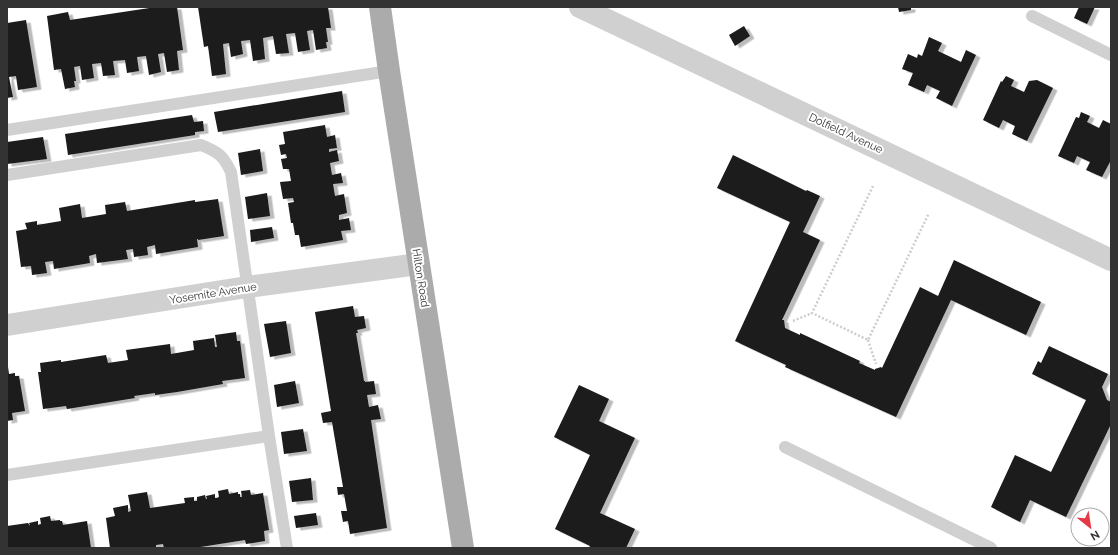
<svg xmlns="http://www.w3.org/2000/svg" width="1118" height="555" font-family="Raleway,sans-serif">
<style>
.building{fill:#1a1a1a;filter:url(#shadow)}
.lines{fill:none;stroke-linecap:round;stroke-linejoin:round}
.path{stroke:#cdcdcd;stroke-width:2.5;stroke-dasharray:2 2;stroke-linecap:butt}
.service{stroke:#d0d0d0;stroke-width:12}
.minor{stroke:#d0d0d0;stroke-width:22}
.tertiary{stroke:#d0d0d0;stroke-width:22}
.primary{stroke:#ababab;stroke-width:22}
.labels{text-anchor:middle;stroke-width:4;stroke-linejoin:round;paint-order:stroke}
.street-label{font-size:11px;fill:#333;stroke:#fff}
</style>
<defs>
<filter id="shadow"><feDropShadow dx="4.5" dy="2.5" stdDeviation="0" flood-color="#0004"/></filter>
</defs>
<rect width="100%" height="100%" fill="#fff"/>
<g class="building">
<path d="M156,7H177L183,50L177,51L179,70L167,72L164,53L158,54L161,72L149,75L146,56L137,57L139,71L127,73L125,60L113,61L115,75L103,76L101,63L92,64L94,78L82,80L80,66L74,67L76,81H74L75,87L65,89L61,69L54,70L47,16L68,12L70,20Z"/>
<path d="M198,7H328L331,28H326L328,42H326L327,48L316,50L313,30L307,31L310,50L298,52L295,33L286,34L289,53L276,54L273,36L263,38L265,59L253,61L250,40L241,41L243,54L231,57L229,43L223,44L226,74L212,76L208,46L204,47Z"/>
<path d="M898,7H911V10L899,12Z"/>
<path d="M1079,7H1095L1087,24L1074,18Z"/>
<path d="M26,20L37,87L18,90L16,76L9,77L13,97L7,98V23Z"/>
<path d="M744,26L750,36L735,46L729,35Z"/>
<path d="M929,37L942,43L938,51L961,62L966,50L976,55L952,106L936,98L940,91L927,85L924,92L908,85L913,73L902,69L908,54L917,58L918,54L922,56Z"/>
<path d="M1006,76L1014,80L1011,86L1024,92L1029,81L1037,80L1053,88L1027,141L1012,134L1015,126L1003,120L999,128L983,120L1001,81L1002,82Z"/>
<path d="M342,91L345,112L218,132L214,112Z"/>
<path d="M1081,112L1090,116L1087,122L1099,128L1103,120L1111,124V160L1102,177L1086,170L1090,162L1077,156L1074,163L1058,156L1076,117L1079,118Z"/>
<path d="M192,115L194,122L203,121L204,131L195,132V135L68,155L65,134Z"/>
<path d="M325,125L327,137L335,135L337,148L329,149V152L337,150L339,161L330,163L332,175L341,173L343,183L333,184L335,196L344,194L347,213L339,215V220L349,218L351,230L341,231L343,240L301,247L299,235H295L293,223H291L288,203L294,202L293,198L283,199L280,182L291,181L289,169H283L281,159L287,158L286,154L281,155L279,145L285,144L283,132Z"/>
<path d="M43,137L47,159L7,164V142Z"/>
<path d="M260,149L263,171L241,175L238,153Z"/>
<path d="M733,155L806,191L807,190L820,196L803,232L820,240L782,320H784L785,328L800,335V333L860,361L859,363L875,370V369L881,367L882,368L920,287L938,296L954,260L1041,302L1026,335L951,300L896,417L785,367L786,365L735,341L790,222L717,188Z"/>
<path d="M267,193L270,216L248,219L245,197Z"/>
<path d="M218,199L224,236L198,240V239H197L198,247L156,254L155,245L147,247L148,255L134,257L133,249L126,250L128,259L97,263L96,254L89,256L90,263L54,269L53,261L45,262L47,273L32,275L31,266L21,267L16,231L27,229L25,223L37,221V225L61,221L59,208L80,204L82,218L106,214L105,205L125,202L127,211L195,200V202Z"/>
<path d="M272,227L274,238L251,242L250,230Z"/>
<path d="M353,306L355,317L364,316L366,328L357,330L358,333H356L364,381H365V382L374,381L376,394L367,395L369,407L378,405L381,419L371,420L387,528L350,534L348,521L343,522L341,511H347L344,494L338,495L337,487H343L332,422L323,423L321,413L331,411L315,312Z"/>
<path d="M286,321L291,353L270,357L264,324Z"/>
<path d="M236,332L237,341H240L245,378L222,381L223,384L177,392L155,395V393L134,396L135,398L67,409L66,406L43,409L38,372H41L40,363L61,360V362L106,355L108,363L128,360L126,350L170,344L171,354L194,350L193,341L214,338L215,347H217L215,335Z"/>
<path d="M1049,346L1108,374L1102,387L1107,400L1111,402V424L1066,517L1030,500L1020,522L991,507L1015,455L1051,472L1086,400L1032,374L1038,361L1041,363Z"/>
<path d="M8,367L9,374L15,373V376H19L25,411L12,413L13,420L7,421Z"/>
<path d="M295,381L299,403L277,407L274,385Z"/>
<path d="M579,385L609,399L599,421L635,438L600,513L635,529L626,548H589L590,546L555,529L590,455L554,437Z"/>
<path d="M303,429L307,451L284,454L281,432Z"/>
<path d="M311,478L313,500L292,502L289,481Z"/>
<path d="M228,489L229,494L238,492V494H240V497H242L241,491L250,490L251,495L263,493L269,530L264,531L265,541L246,544L245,540L194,548H164L163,544L156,545V548H110L106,518L115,516L113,508L128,505V512L131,511L128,495L147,492L150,508L185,503L184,498L194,497V501H197V497L205,495L206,499H207L206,496L215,494V498H217L219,497L218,491Z"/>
<path d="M316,513L318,525L296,528L294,516Z"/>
<path d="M50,516L51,521L60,520V521H62L63,525L87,521L91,548H7V526L28,523L30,526L29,523L38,521V525L41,524L40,518Z"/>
</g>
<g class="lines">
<g class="path">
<path d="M873,186L812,313L868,340L929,213"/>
<path d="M793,321L812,313"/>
<path d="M868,340L876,364"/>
</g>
<g class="service">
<path d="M1032,16L1111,55"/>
<path d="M7,130L389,71"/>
<path d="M7,175L201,145C218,152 223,155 231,172L269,436L287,548"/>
<path d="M785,447L991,548"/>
<path d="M7,475L269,436"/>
</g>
<path class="minor" d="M7,325L247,287L418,264"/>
<path class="tertiary" d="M580,7L1111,260"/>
<path class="primary" d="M380,7L389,71L463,548"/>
</g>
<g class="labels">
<g class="street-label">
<text transform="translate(846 133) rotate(25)" y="4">Dolfield Avenue</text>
<text transform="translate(421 278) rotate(81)" y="4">Hilton Road</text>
<text transform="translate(213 293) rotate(-9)" y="4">Yosemite Avenue</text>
</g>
</g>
<rect width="1118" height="555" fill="none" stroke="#333333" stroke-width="16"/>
<g transform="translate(1090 527) rotate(150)"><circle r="19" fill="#ffffff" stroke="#adadad"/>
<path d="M0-3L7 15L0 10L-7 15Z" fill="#e63946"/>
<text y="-6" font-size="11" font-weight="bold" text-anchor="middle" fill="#333333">N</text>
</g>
</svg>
